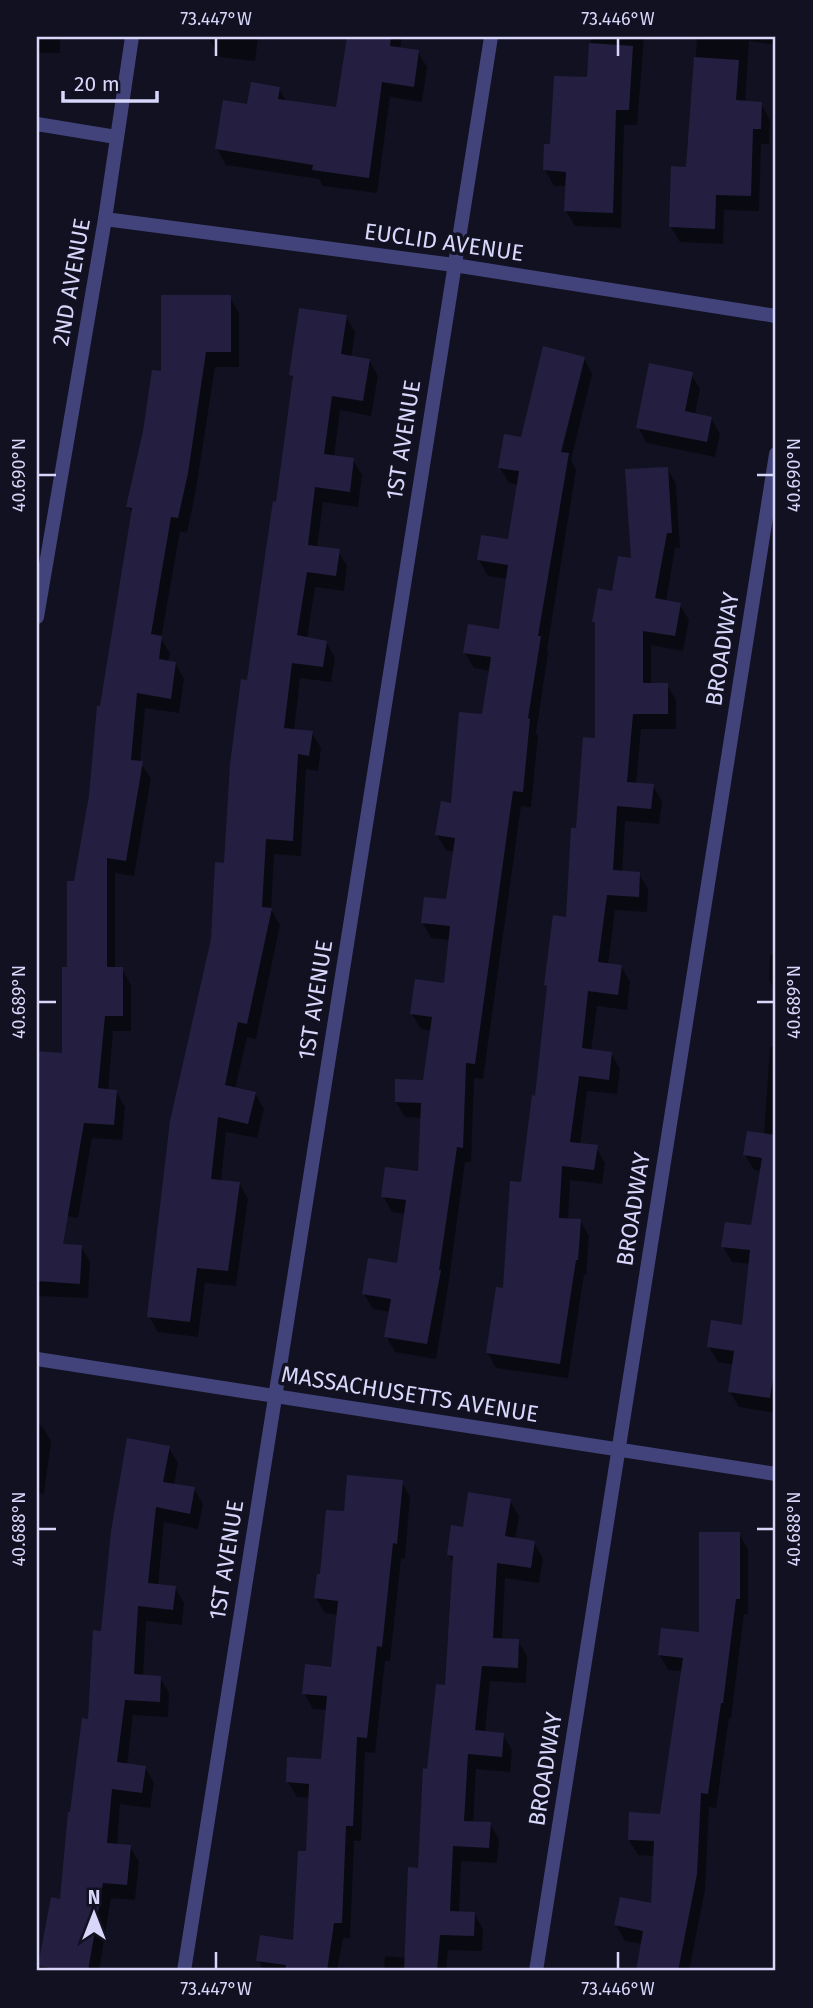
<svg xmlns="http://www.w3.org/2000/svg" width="813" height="2008" font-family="'Fira Sans',sans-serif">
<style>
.shadow{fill:#0007}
.building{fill:#241f40}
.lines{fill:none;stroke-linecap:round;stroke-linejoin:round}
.minor{stroke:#41437a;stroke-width:14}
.ticks{fill:none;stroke:#d8d6fa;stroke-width:2.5}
.labels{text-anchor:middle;stroke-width:7;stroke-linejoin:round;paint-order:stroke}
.street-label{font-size:23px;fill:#d8d6fa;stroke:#121121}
.neatline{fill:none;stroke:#d8d6fa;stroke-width:2.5}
.ticks-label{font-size:18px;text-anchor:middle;fill:#d8d6fa}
</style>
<rect width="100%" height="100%" fill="#121121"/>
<g class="shadow">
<rect x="37" y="37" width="23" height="16"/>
<path d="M211,37H258L255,61L219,57L210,41Z"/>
<path d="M349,37H402L400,49L418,52L427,67L422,102L390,97L377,193L323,186L319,179L226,165L217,149L249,106L279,89L287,102L337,109Z"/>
<path d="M591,37H644L637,125H624L621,228L575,226L566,211L567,186H554L545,170L552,146L589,79Z"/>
<path d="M697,37H776V45L749,41L745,103L761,104L770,120L769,144H761L759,211L724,210L723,244L680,242L671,227L688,168Z"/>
<path d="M230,297L239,313V367H215L196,489L187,533L180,531L161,639L170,653L168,662L175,663L184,679L179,713L145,708L140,763L151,778L134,876L115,873V969H122L131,985V1031H113L108,1091H116L125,1107L122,1140L92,1138L78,1218L37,1211L39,1052L64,1054L75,883L133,515L128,506L163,373Z"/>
<path d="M346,317L355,332L351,358L369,360L378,376L371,416L340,410L334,457L353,460L362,475L358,507L323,502L317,548L338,551L347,566L344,591L315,587L307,639L326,642L335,658L331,682L300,678L294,731L312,733L321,748L318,771L306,769L301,856L274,854L271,909L280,925L256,1039L247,1037L235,1089L255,1093L264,1109L257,1138L226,1132L221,1181L239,1183L248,1199L236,1286L205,1283L198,1337L158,1332L149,1316L225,865L248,682L277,504L294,380L291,375Z"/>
<path d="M584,358L592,374L571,460L576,470L547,650L548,653L536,733L538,736L531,807L521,806L483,1079L474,1078L471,1162H465L448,1287L436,1359L395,1352L386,1336L391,1312L373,1309L364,1294L399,1265L406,1214L392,1212L383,1196L420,1173L422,1118L405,1117L396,1102L425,1081L432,1031L421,1029L412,1014L445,985L450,940L431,938L422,922L448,901L455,852L446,850L437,835L453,805L483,716L490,671L474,668L465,653L500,631L508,579L488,576L479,560L510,541L519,485L509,483L500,468Z"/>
<path d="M691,374L700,389L695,415L711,418L720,434L715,457L647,443L638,427Z"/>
<path d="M667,468L676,484L680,548H675L666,602L680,605L689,620L683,651L651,645V685H667L676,700V729H641L636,784L653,786L662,801L659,824L625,821L622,873L639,874L648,889L647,912L615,910L608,965L621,966L630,982L627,1010L597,1006L591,1051L611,1053L620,1069L617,1094L587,1091L580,1145L596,1147L605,1163L602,1184L570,1180L568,1220H580L589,1236L586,1275H584L568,1378L496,1368L487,1352L505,1290L537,1098L548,990L546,985L567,919L577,830L596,740V626L594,621L632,560Z"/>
<path d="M770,955H776V993L769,980Z"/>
<path d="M770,1047L776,1048V1413L739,1407L730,1392L734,1365L718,1362L709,1347L743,1327L750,1264L732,1262L723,1247L752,1227L762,1171L754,1170L745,1155L764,1135Z"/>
<path d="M37,1244L81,1246L90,1262L88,1298L37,1296Z"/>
<path d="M37,1425L42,1426L51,1441L44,1494L37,1493Z"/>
<path d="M169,1448L178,1463L174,1485L194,1489L203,1504L198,1529L164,1522L158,1586L175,1588L184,1603L182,1625L146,1621L143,1676L160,1678L169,1693L168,1717L133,1715L127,1765L145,1767L154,1783L150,1808L120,1804L117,1846L130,1847L139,1862L135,1900L111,1898L99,1971H42L40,1966L61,1901L72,1814L90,1721L103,1632Z"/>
<path d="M401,1481L410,1497L405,1559L401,1558L390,1661H385L375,1753L365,1752L361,1841H354L350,1938H343L337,1971H264L258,1960L295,1942L308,1853L311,1798L297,1797L288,1782L322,1761L327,1710L313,1709L304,1693L333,1669L339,1615L325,1613L316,1598L346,1513Z"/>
<path d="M510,1501L519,1516L515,1540L534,1543L543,1558L539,1583L505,1578L502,1640L518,1641L527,1656L526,1683L490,1681L485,1733L503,1735L512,1750L510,1772L476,1769L473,1823L490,1824L499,1839L497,1863L461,1861L459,1913H474L483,1929L482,1951L448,1950L446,1971H384L385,1956L406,1958L419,1870L429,1770L447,1687L454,1564L449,1555L464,1529Z"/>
<path d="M739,1534L748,1549V1614H744L731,1718H729L716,1808L709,1807L705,1890L689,1971H638L643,1944L625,1941L616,1925L652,1905L655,1856L638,1855L629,1840L661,1816L683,1671L668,1670L659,1654L701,1634Z"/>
</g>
<g class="building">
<path d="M347,37H391L390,46L419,50L414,87L382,82L369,178L312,170L313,165L215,149L223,100L247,104L251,82L280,87L278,99L336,107Z"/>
<path d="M589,43L633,46L629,110H616L613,213L564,211L566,172L543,170L544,144H550L554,76L587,77Z"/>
<path d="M694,57L739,60L736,100L762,102L761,129H753L751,196L716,195L715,229L669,227L671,166L686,167Z"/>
<path d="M161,295H231V352H206L188,473L178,518L171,517L151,634L162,636L159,659L176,662L171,699L137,693L131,760L143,761L126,861L107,858V967H123V1016H105L98,1088L117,1090L114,1125L84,1123L63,1244L82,1245L80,1284L37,1281V1051L62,1053V967H67V881H74L89,795L97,706H100L132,508L126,507L143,431L152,370L161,371Z"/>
<path d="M299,308L347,315L341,354L370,359L363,401L332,396L324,454L354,458L350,492L315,487L308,545L340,549L336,576L307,572L297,635L327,641L323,667L292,663L284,728L313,731L309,756L298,754L293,841L266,839L262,907L272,908L247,1024L238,1022L225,1085L256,1092L248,1124L218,1117L211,1179L240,1182L228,1271L197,1268L190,1322L147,1317L170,1121L211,939L215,862L224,863L230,764L241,679L247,680L273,501L276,502L293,376L289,375Z"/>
<path d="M543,346L585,357L561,452L569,453L538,636H541L528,718L530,719L523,792L513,791L475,1064L466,1063L463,1148L457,1147L439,1270H441L427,1344L384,1337L391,1299L362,1294L368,1258L397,1263L406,1200L381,1197L385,1167L418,1171L421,1103L395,1102V1079L423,1080L432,1017L410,1014L415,979L444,983L450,926L421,923L424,897L446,899L455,838L435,835L441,801L451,803L459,712L482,714L491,657L463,653L468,624L499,629L508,565L477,560L481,535L508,539L519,471L498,468L504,434L521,437Z"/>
<path d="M649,363L693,372L685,411L712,417L707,442L636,428Z"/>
<path d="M668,467L672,533H667L655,598L681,603L675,636L643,631V683H668V714H633L627,782L654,784L651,809L617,806L613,870L640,872L639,897L607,895L598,962L622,965L618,995L588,991L582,1048L612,1052L609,1080L579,1076L570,1142L598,1145L594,1170L562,1166L559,1218L581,1219L578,1260H576L560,1364L486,1353L496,1287L503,1288L510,1181L521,1182L532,1095L535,1096L547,986L544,985L553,915L566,917L571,828H576L583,737L595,738V622H592L598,588L612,591L618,556L631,558L625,469Z"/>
<path d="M747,1131L776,1135V1359L770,1398L728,1392L734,1351L707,1347L711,1320L742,1325L750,1250L721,1247L725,1222L751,1225L762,1158L743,1155Z"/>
<path d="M127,1438L170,1446L163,1482L195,1487L190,1514L156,1507L148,1583L176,1586L173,1610L138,1606L134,1674L161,1676L160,1702L125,1700L117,1762L146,1766L142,1793L112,1789L107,1843L131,1845L127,1885L103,1883L88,1971H66L38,1966L51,1897L60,1899L68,1812H70L82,1718L88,1719L93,1630L101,1631L111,1531Z"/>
<path d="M347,1475L403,1480L397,1544L393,1543L382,1647L377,1646L367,1738L357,1737L353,1826H346L342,1923H334L327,1971H285L286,1965L256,1961L260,1935L293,1940L298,1851H306L309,1784L286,1782L287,1757L321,1759L327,1696L302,1694L305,1664L331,1667L338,1601L314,1598L317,1574H320L326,1510L344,1511Z"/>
<path d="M468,1492L511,1499L505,1536L535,1541L531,1568L497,1563L493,1638L519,1639L518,1668L482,1666L475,1730L504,1733L502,1757L468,1754L464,1821L491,1822L489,1848L453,1846L450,1911L475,1912L474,1936L440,1935L437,1971H404L408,1867L418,1868L423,1768L427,1769L436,1684L445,1685L453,1556L447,1555L451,1525L463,1527Z"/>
<path d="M699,1532H740V1599H736L723,1703H721L708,1794L701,1793L697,1874L678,1971H636L643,1931L614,1925L620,1897L651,1903L654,1841L628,1840L629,1812L660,1814L683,1658L658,1655L661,1628L699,1632Z"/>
</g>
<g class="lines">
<g class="minor">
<path d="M37,124L116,137"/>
<path d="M105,219L454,265L776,316"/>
<path d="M37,617L105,219L132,37"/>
<path d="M37,1359L776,1474"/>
<path d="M184,1971L491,37"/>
<path d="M536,1971L776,454"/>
</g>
</g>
<path class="ticks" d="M216,38V56M618,38V56M38,475H56M757,475H774M38,1002H56M757,1002H774M38,1529H56M757,1529H774M216,1952V1969M618,1952V1969"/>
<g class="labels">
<g class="street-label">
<text transform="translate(444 242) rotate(8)" y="8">EUCLID AVENUE</text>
<text transform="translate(71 282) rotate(-80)" y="8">2ND AVENUE</text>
<text transform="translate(403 440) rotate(-81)" y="8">1ST AVENUE</text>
<text transform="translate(722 649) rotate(-81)" y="8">BROADWAY</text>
<text transform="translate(315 1000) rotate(-81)" y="8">1ST AVENUE</text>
<text transform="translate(633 1209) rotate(-81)" y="8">BROADWAY</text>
<text transform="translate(410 1394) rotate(9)" y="8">MASSACHUSETTS AVENUE</text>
<text transform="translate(226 1560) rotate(-81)" y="8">1ST AVENUE</text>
<text transform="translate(545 1769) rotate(-81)" y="8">BROADWAY</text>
</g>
</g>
<rect width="813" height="2008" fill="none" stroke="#121121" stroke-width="77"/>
<g transform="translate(94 1914)" stroke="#121121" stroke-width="5" paint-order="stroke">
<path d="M0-5L12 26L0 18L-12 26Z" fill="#d8d6fa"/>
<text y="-10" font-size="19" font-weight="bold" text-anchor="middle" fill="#d8d6fa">N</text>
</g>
<path d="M63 91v10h94v-10" fill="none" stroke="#d8d6fa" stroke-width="3.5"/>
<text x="74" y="91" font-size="21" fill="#d8d6fa" stroke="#121121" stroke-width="5" paint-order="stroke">20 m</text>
<rect x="38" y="38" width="736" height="1931" class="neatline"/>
<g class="ticks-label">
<text x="216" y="25">73.447°W</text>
<text x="618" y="25">73.446°W</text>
<text transform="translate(19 475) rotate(-90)" y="6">40.690°N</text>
<text transform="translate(794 475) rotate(-90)" y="6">40.690°N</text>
<text transform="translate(19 1002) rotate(-90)" y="6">40.689°N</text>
<text transform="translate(794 1002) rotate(-90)" y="6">40.689°N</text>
<text transform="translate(19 1529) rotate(-90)" y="6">40.688°N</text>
<text transform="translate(794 1529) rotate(-90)" y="6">40.688°N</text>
<text x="216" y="1995">73.447°W</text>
<text x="618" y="1995">73.446°W</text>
</g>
</svg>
